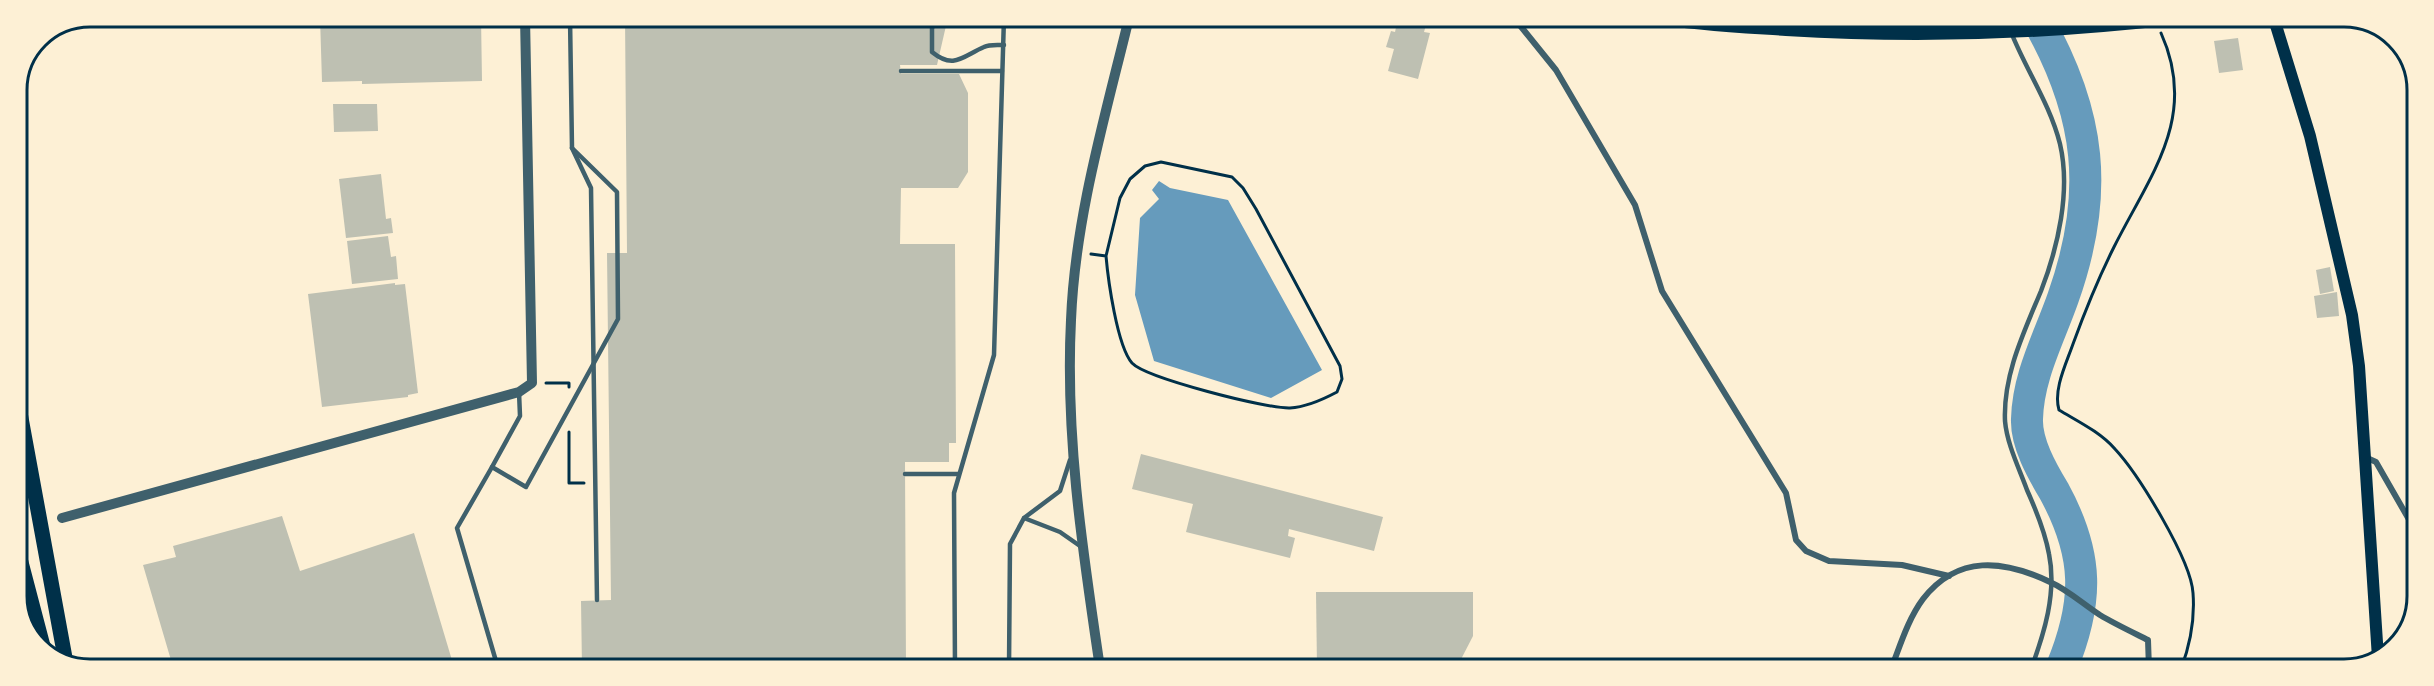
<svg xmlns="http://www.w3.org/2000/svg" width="2434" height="686" font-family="Jost,sans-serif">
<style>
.water{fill:#669bbc}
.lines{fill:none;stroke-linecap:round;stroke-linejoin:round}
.river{stroke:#669bbc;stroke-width:32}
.building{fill:#bec0b2}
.path{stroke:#003049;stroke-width:3}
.service{stroke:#3f606c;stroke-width:4.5}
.minor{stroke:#3f606c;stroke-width:6}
.tertiary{stroke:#3f606c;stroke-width:10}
.secondary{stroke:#003049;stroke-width:12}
.motorway{stroke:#003049;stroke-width:15}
.rim{fill:none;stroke:#003049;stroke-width:3}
</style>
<rect width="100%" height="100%" fill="#fdf0d5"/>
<path class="water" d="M1159,181L1170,188L1228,200L1322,370L1271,398L1154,361L1135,295L1140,218L1159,199L1152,190Z"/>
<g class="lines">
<path class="river" d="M2037,19C2091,114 2100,194 2063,298C2049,338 2028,376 2027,419C2026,443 2042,471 2054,491C2089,555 2089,602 2061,669"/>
</g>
<g class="building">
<path d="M320,17H481L482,81L362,84V81L322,82Z"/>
<path d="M625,17H948L937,65H900L901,74H959L968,93V172L958,188H901L900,244H955L956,443H949V462H905L906,668H582L581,601L611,600L607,253H627Z"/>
<path d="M1410,20L1426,25L1424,32L1430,33L1418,79L1388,71L1394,49L1386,47L1391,31L1395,32L1397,23L1408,26Z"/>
<path d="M2238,38L2243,70L2219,73L2214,41Z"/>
<path d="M333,104H377L378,131L334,132Z"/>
<path d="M381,174L386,219L391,218L393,233L346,238L339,179Z"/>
<path d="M388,236L391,257L396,256L398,279L352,284L347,241Z"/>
<path d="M2330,267L2334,291L2320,294L2316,270Z"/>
<path d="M395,283V285L405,284L418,393L408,395V397L322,407L308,294Z"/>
<path d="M2337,292L2339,316L2317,318L2314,296Z"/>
<path d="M1141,454L1383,517L1374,551L1289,529L1288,536L1295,538L1290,558L1186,532L1193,504L1132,489Z"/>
<path d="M282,516L300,571L414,533L454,667H173L143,565L176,557L173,546Z"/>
<path d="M1316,592H1473V636L1456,669L1317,668Z"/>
</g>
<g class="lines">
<g class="path">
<path d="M2161,33C2199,117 2150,175 2114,247C2098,279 2085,311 2073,344C2066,364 2053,390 2059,410C2079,422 2100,432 2115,449C2139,475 2191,560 2193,593C2195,619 2190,645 2181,669"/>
<path d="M1091,254L1106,256L1120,198L1130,179L1145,166L1161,162L1232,177L1243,188L1256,209L1340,366L1342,379L1337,392C1322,400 1307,407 1290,408C1267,409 1146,378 1132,363C1117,346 1108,279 1106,256"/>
<path d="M546,383H569V387"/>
<path d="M569,432V483H584"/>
</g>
<g class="service">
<path d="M570,17L572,148L591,188L597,600"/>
<path d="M939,17L932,28V52C954,70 963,56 984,47C990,44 997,45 1004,45"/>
<path d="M1989,19L1993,31"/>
<path d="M2011,32C2026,70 2050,104 2060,144C2071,191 2058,247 2041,291C2024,332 2003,375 2005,421C2007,444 2019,468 2027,490C2036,510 2045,532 2049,554C2057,593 2044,634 2031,669"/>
<path d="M901,71H1002"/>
<path d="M492,467L520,416L519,392"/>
<path d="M905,474H958"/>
<path d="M1024,518L1060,532L1080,546"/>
<path d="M498,668L457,528L492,467L526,487L618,319L617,192L572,148"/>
<path d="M955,668L954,493L994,355L1004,17"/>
<path d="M1009,668L1010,544L1024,518L1060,491L1070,460"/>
</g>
<g class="minor">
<path d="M1514,18L1556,70L1635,205L1662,291L1786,493L1796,540L1806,551L1829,561L1902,565L1949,576"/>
<path d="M2365,457L2376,462L2415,530"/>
<path d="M1891,669C1900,646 1908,619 1923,599C1958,554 2004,560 2050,582C2068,590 2083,604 2100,615C2115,624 2132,632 2148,640L2149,669"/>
</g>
<g class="tertiary">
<path d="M62,518L519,392L532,383L525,17"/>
<path d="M1100,668C1083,553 1065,437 1071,320C1075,218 1105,117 1129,18"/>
</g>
<g class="secondary">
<path d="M1655,18C1698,25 1742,27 1786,30C1915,38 2044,34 2172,19"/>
<path d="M2274,19L2310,136L2352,315L2359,366L2378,658"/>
</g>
<g class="motorway">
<path d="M17,396L66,663"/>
<path d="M17,547L44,650"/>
</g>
</g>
<path d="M0 0H2434V686H0ZM90 27H2344A63 63 0 0 1 2407 90V596A63 63 0 0 1 2344 659H90A63 63 0 0 1 27 596V90A63 63 0 0 1 90 27Z" fill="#fdf0d5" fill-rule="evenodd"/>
<path class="rim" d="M90 27H2344A63 63 0 0 1 2407 90V596A63 63 0 0 1 2344 659H90A63 63 0 0 1 27 596V90A63 63 0 0 1 90 27Z"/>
</svg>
